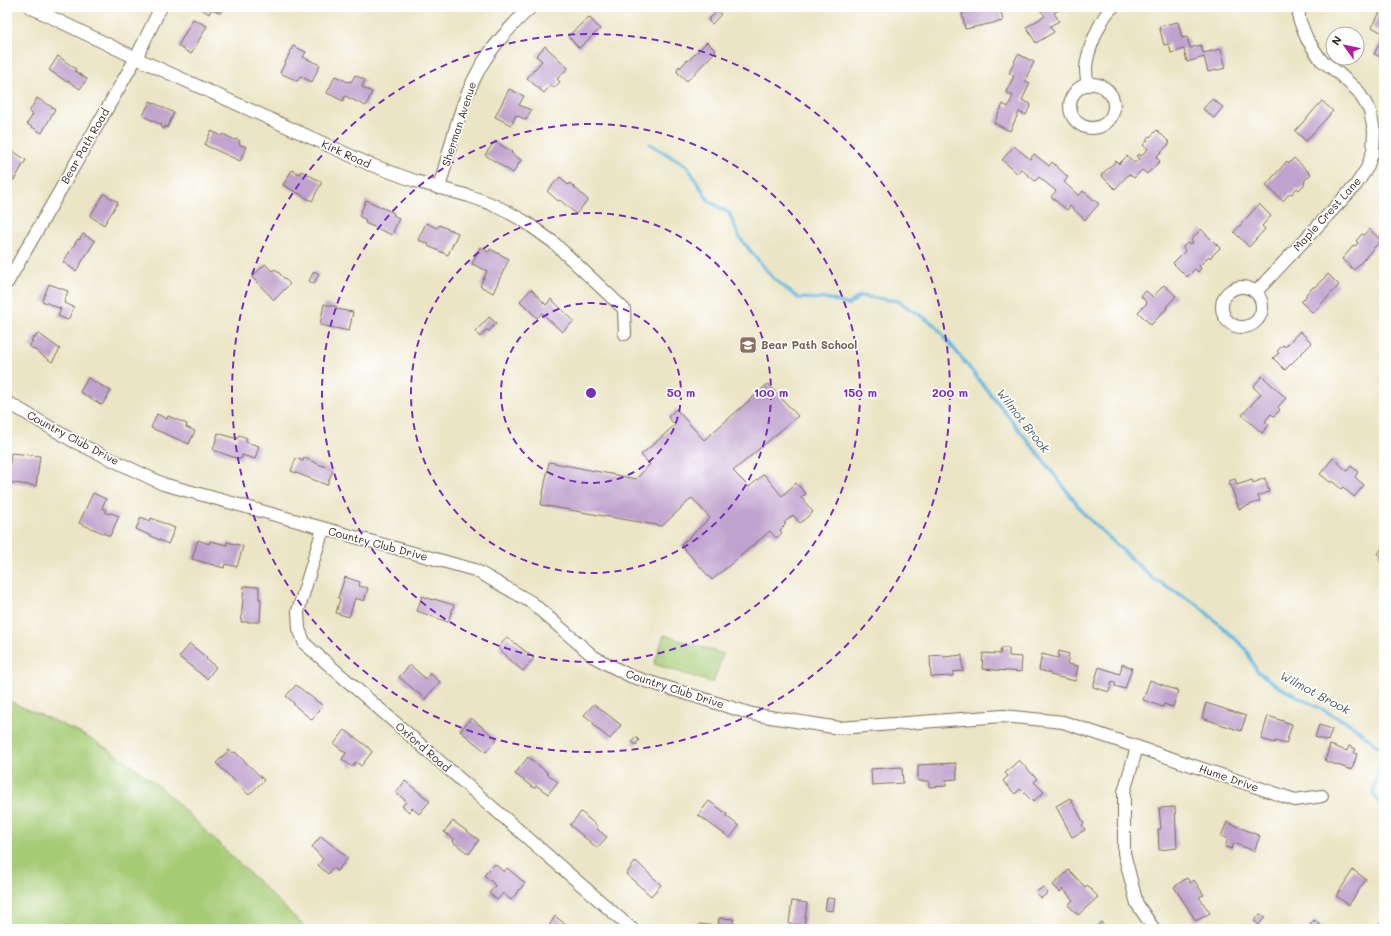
<svg xmlns="http://www.w3.org/2000/svg" width="1391" height="936" font-family="Mali,sans-serif">
<style>
.green{fill:#a5cb75;stroke:#707a4a}
.lines{fill:none;stroke-linecap:round;stroke-linejoin:round}
.stream{stroke:#65bae1;stroke-width:3.5}
.building{fill:#bfa2cd}
.minor-casing{stroke:#796b58;stroke-width:14}
.minor{stroke:#fff;stroke-width:12}
.ring{fill:none;stroke:#7b2cbf;stroke-width:2;stroke-dasharray:7 5}
.labels{text-anchor:middle;stroke-width:3.5;stroke-linejoin:round;paint-order:stroke}
.street-label{font-size:11px;fill:#3b2a1e;stroke:#fff}
.education-label{font-size:11px;font-weight:bold;fill:#785e54;stroke:#fff;text-anchor:start}
.water-label{font-size:12px;font-style:italic;fill:#4a5c62;stroke:#fff}
.centre{fill:#7b2cbf;stroke:#fff;stroke-width:2}
.ring-label{font-size:12px;text-anchor:middle;font-weight:bold;fill:#7b2cbf;stroke:#fff;stroke-width:3.5;stroke-linejoin:round;paint-order:stroke}
</style>
<rect width="100%" height="100%" fill="#fff"/>
<filter id="ink" filterUnits="userSpaceOnUse"><feTurbulence type="fractalNoise" baseFrequency=".025" numOctaves="2"/><feDisplacementMap in="SourceGraphic" scale="8" xChannelSelector="R" yChannelSelector="G"/><feConvolveMatrix kernelMatrix="1 2 1 2 8 2 1 2 1" color-interpolation-filters="sRGB"/></filter>
<filter id="wash" filterUnits="userSpaceOnUse"><feTurbulence type="fractalNoise" baseFrequency=".012" numOctaves="4" result="noise"/><feDisplacementMap in="SourceGraphic" scale="16" xChannelSelector="R" yChannelSelector="G"/><feGaussianBlur stdDeviation="0.9" result="paint"/><feColorMatrix in="noise" values="0 0 0 0 0 0 0 0 0 0 0 0 0 0 0 0 0 1.4 0 .05"/><feComposite in="paint" operator="in"/></filter>
<g filter="url(#wash)">
<rect width="100%" height="100%" fill="#ebe5c5"/>
<g class="green">
<path d="M664,635L723,654L713,683L654,664Z"/>
<path d="M7,700C37,714 69,726 98,743C125,759 149,777 172,798L307,929H7Z"/>
</g>
<g class="lines">
<g class="stream">
<path d="M650,144L687,166L709,201L729,213L740,238L772,277L798,298L830,299L848,305L860,296L898,301L935,325L1040,456L1086,516L1152,578L1198,605L1245,648L1257,671L1279,687L1352,725L1384,751"/>
<path d="M1384,757L1379,767L1373,794L1384,808"/>
</g>
</g>
<g id="blocks">
<g class="building">
<path d="M198,7H224L220,13L212,9L209,14Z"/>
<path d="M616,7H624L620,11Z"/>
<path d="M983,7H1000L1003,21L965,29L962,13Z"/>
<path d="M1045,7H1063L1054,13L1059,21L1050,26L1054,32L1036,43L1026,27L1045,16L1040,10Z"/>
<path d="M1383,7H1384V34L1372,27Z"/>
<path d="M717,11L721,14L712,24L708,20Z"/>
<path d="M589,17L600,29L579,48L568,36Z"/>
<path d="M193,19L207,26L191,54L178,46Z"/>
<path d="M1178,22L1182,38L1187,37L1190,48L1201,45L1203,53L1221,49L1226,68L1208,72L1204,57L1187,62L1184,49L1171,53L1169,44L1164,45L1159,26Z"/>
<path d="M1383,36L1384,37V59L1374,54Z"/>
<path d="M707,42L716,51L687,81L677,72L678,70L677,69L679,66L680,68L687,60L688,61Z"/>
<path d="M293,46L306,52L303,57L320,65L312,82L300,76L298,81L280,73Z"/>
<path d="M545,46L568,68L557,79L560,82L554,88L551,85L544,93L527,78L542,61L536,56Z"/>
<path d="M1018,54L1034,62L1025,81L1030,83L1022,100L1031,104L1026,115L1019,112L1010,131L994,123L1003,104L1008,107L1013,96L1006,92L1014,76L1009,73Z"/>
<path d="M58,56L76,69L75,71L87,79L80,89L68,81L67,82L49,70Z"/>
<path d="M355,75L365,80L362,87L372,92L366,106L345,96L343,101L327,93L335,76L348,82L349,81L351,82Z"/>
<path d="M509,89L524,96L519,105L531,110L526,120L516,115L511,125L495,117Z"/>
<path d="M37,98L55,109L42,133L27,124L33,114L29,112Z"/>
<path d="M1212,99L1223,107L1214,118L1203,109Z"/>
<path d="M150,101L174,113L167,128L165,126L164,129L161,127L162,125L143,116Z"/>
<path d="M1322,101L1333,111L1306,141L1295,131Z"/>
<path d="M1157,130L1170,143L1156,157L1160,161L1147,174L1142,170L1134,178L1129,174L1115,189L1101,175L1116,161L1119,164L1127,156L1135,163L1139,159L1136,156L1139,154L1141,156L1148,149L1143,145L1148,140L1146,139L1149,136L1150,137Z"/>
<path d="M211,131L222,136L223,134L235,140L236,139L240,141L239,144L246,147L240,161L205,145Z"/>
<path d="M495,141L512,152L511,153L521,160L513,173L485,155Z"/>
<path d="M1014,146L1030,159L1034,154L1049,166L1052,162L1068,177L1064,182L1079,196L1083,191L1099,204L1085,220L1070,206L1067,210L1051,197L1056,191L1039,177L1035,181L1021,169L1017,173L1002,160Z"/>
<path d="M13,151L26,160L14,180L7,176V161Z"/>
<path d="M1294,158L1311,174L1305,180L1304,185L1299,190L1297,188L1292,194L1290,193L1283,201L1266,185L1287,161L1289,163Z"/>
<path d="M292,170L299,174L301,171L322,182L312,201L283,185Z"/>
<path d="M560,177L568,185L570,183L588,200L576,214L560,200L558,201L547,191Z"/>
<path d="M104,194L118,202L104,225L90,216Z"/>
<path d="M366,200L394,213L393,215L399,218L392,235L365,223L366,220L359,216Z"/>
<path d="M1259,204L1271,216L1262,226L1265,229L1249,247L1234,232Z"/>
<path d="M426,223L437,228L439,225L458,233L448,255L428,246L429,244L418,240Z"/>
<path d="M1201,229L1220,248L1210,258L1209,256L1199,266L1201,268L1198,272L1195,269L1187,277L1173,263L1185,251L1183,247L1187,243L1189,244L1193,243L1191,240Z"/>
<path d="M1369,229L1381,240L1354,270L1342,259L1354,245L1355,246L1358,243L1356,241L1362,234L1364,235Z"/>
<path d="M83,234L95,241L76,271L63,262L78,239L79,240Z"/>
<path d="M480,247L489,252L490,249L509,259L493,293L480,286L487,271L472,264Z"/>
<path d="M265,264L272,271L275,269L290,284L274,300L252,277Z"/>
<path d="M314,271L319,274L314,284L309,281Z"/>
<path d="M1328,274L1339,285L1313,313L1301,302L1306,297V294L1313,287H1315Z"/>
<path d="M49,284L68,291L64,303L74,307L68,320L58,316L61,309L42,301Z"/>
<path d="M1164,285L1176,296L1166,307L1167,308L1151,325L1138,312L1147,303L1141,296L1146,291L1153,297Z"/>
<path d="M531,289L546,305L551,299L574,321L562,332L542,313L537,318L520,301Z"/>
<path d="M324,304L337,307L336,309L353,312L349,331L320,325Z"/>
<path d="M489,317L496,323L489,331L486,330L480,337L475,332Z"/>
<path d="M1300,331L1312,343L1285,370L1273,358L1279,353L1277,351L1283,345L1285,347Z"/>
<path d="M38,333L60,349L52,362L29,346L33,341L31,340L33,337L35,338Z"/>
<path d="M1262,376L1286,398L1278,407L1280,410L1274,416L1271,414L1265,421L1269,425L1262,433L1242,415L1261,394L1253,387Z"/>
<path d="M88,378L111,391L102,405L80,392Z"/>
<path d="M768,384L798,416L733,471L749,487L764,474L782,496L796,483L806,494L801,497L813,512L800,523L793,515L784,523L786,524L780,530L782,533L776,538L770,531L712,580L681,545L710,518L692,498L662,526L541,505L549,462L636,479L650,464L641,455L675,425L668,417L676,409L704,440Z"/>
<path d="M157,414L167,419L168,416L187,424L186,427L195,431L189,444L151,428Z"/>
<path d="M218,433L237,439L239,435L247,438L246,442L259,446L255,459L242,455V458L239,459L213,450Z"/>
<path d="M11,453L40,456L36,486L7,482V468L9,469Z"/>
<path d="M296,458L303,461L304,458L333,470L327,485L291,471Z"/>
<path d="M1333,458L1347,471L1351,466L1358,472L1355,477L1364,485L1354,497L1343,487L1341,489L1333,482H1330L1320,474Z"/>
<path d="M1265,478L1269,492L1258,496L1260,501L1239,509L1229,481L1235,479L1237,485L1252,480L1253,483Z"/>
<path d="M93,493L106,499L102,508L106,510L105,512L109,514L111,513L119,516L110,536L79,523Z"/>
<path d="M141,517L150,521L151,518L175,528L168,544L136,529Z"/>
<path d="M198,540L209,544L210,541L227,545V542L243,546L237,567L225,564L224,568L192,559Z"/>
<path d="M1384,545V558L1378,554Z"/>
<path d="M345,577L360,582L359,586L368,588L364,601L355,598L349,617L336,613L340,599L338,598Z"/>
<path d="M244,586L259,587V599H261L260,622H241Z"/>
<path d="M422,596L433,600L434,599L454,605L448,622L417,611Z"/>
<path d="M507,637L534,658L523,671L507,658V656L498,648Z"/>
<path d="M190,644L207,658L206,659L216,667L207,679L179,657Z"/>
<path d="M1001,648H1009V656L1022,657L1021,672L982,669L983,653L1000,654Z"/>
<path d="M1059,651L1069,654L1067,664L1078,666L1075,681L1050,675V673L1039,670L1042,654L1058,658Z"/>
<path d="M943,655L944,657L962,655L963,671L953,672V676L931,677L930,656Z"/>
<path d="M1122,664L1132,668L1125,689L1115,686L1116,684L1112,682L1109,692L1093,687L1099,667L1120,674Z"/>
<path d="M410,665L426,679L430,673L440,682L425,699L399,677Z"/>
<path d="M1150,680L1178,691L1173,707L1164,704L1163,707L1143,700Z"/>
<path d="M296,685L323,706L312,720L293,704L294,703L286,696Z"/>
<path d="M1206,703L1246,716L1241,731L1202,718Z"/>
<path d="M594,704L621,725L610,739L594,726L593,722L584,715Z"/>
<path d="M1268,716L1292,724L1286,744L1275,741V743L1261,739Z"/>
<path d="M471,718L497,739L486,752L460,731Z"/>
<path d="M1319,725L1332,729L1328,741L1315,737Z"/>
<path d="M345,730L368,747L372,752L361,766L356,762L352,767L342,759L346,753L334,744Z"/>
<path d="M635,737L639,740L636,745L632,742Z"/>
<path d="M1330,745L1347,751L1349,746L1356,749L1354,753L1357,754L1352,770L1325,761Z"/>
<path d="M229,750L233,753L235,752L264,780L249,795L216,763Z"/>
<path d="M528,757L547,772L546,773L558,782L548,794L537,786L534,788L515,774Z"/>
<path d="M1019,760L1037,779L1034,782L1044,792L1033,802L1020,789L1015,794L1003,781L1008,776L1005,773Z"/>
<path d="M956,763L957,779L946,780V786L929,787V781H918V765Z"/>
<path d="M902,767L903,783L872,785L871,769Z"/>
<path d="M405,781L430,801L419,814L412,808L409,812L402,806L406,802L405,800L396,793Z"/>
<path d="M1070,798L1084,823L1082,825L1085,830L1072,837L1056,806Z"/>
<path d="M709,801L727,814L726,816L739,826L730,838L698,815Z"/>
<path d="M1175,807L1177,848L1159,850L1158,829H1161L1159,808Z"/>
<path d="M581,812L598,827L597,829L607,837L597,848L570,825Z"/>
<path d="M453,821L479,840L469,854L453,842L454,839L444,832Z"/>
<path d="M1227,822L1260,836L1254,851L1234,843L1232,849L1225,847L1228,839L1221,836Z"/>
<path d="M321,836L348,858L337,871L333,868L328,874L318,865L323,859L312,847Z"/>
<path d="M636,861L661,885L651,896L626,874Z"/>
<path d="M495,864L504,872L507,868L525,883L511,900L503,893L497,900L489,893L495,886L493,883L484,875Z"/>
<path d="M1069,870L1085,887L1087,885L1098,897L1078,915L1068,905L1073,900L1063,889L1060,892L1053,885Z"/>
<path d="M1353,870L1366,879L1349,905L1336,896Z"/>
<path d="M1187,878L1190,883L1194,880L1204,895L1199,897L1210,913L1196,921L1174,887Z"/>
<path d="M1043,887L1048,893L1041,898L1036,892Z"/>
<path d="M827,898L835,899L833,911L825,910Z"/>
<path d="M792,901L807,903L804,926L789,924Z"/>
<path d="M1260,914L1265,917L1259,925L1254,921Z"/>
<path d="M555,916L571,929H547Z"/>
<path d="M719,918L734,919L732,927L739,928V929H698L699,924L718,926Z"/>
<path d="M1314,920L1325,929H1307Z"/>
<path d="M1101,922L1108,929H1094Z"/>
<path d="M415,925L419,929H411Z"/>
<path d="M760,926L772,928V929H760Z"/>
</g>
</g>
</g>
<g filter="url(#ink)">
<use href="#blocks" fill-opacity="0" stroke="#796b58" stroke-width="1"/>
<g class="lines">
<defs>
<g id="minor">
<path d="M30,7L136,58L369,164L415,181L469,196L489,203L506,211L524,221L553,242L624,309L625,334"/>
<circle cx="1092" cy="106" r="22"/>
<path d="M1088,85C1087,80 1086,74 1086,69C1086,54 1101,16 1113,7"/>
<path d="M439,188C452,143 461,94 488,55C500,38 515,22 531,7"/>
<path d="M7,283L136,58L161,7"/>
<circle cx="1242" cy="307" r="20"/>
<path d="M1256,292L1356,185L1367,168L1373,151L1374,131L1370,111L1358,91L1337,72L1321,60L1307,39L1299,19V7"/>
<path d="M7,402L75,442L163,484L475,570L531,602L594,657L630,676L752,714L839,728L1003,716L1063,722L1295,800L1322,796"/>
<path d="M323,529L298,611L299,629L305,644L632,929"/>
<path d="M1137,747L1124,792V853L1137,904L1154,929"/>
<path d="M1383,929L1384,928"/>
</g>
</defs>
<use href="#minor" class="minor-casing"/>
<use href="#minor" class="minor"/>
</g>
</g>
<g class="ring">
<circle cx="591" cy="393" r="90"/>
<circle cx="591" cy="393" r="180"/>
<circle cx="591" cy="393" r="269"/>
<circle cx="591" cy="393" r="359"/>
</g>
<defs>
<symbol id="school-square" viewBox="-11 -11 22 22"><rect x="-9" y="-9" width="18" height="18" rx="4" fill="#8d6e63" stroke="#fff"/><path d="M0-5L7-2L0 1L-7-2ZM-4 1L0 2.5L4 1V4Q0 6-4 4Z" fill="#fff"/></symbol>
</defs>
<g fill-rule="evenodd">
<use href="#school-square" x="738" y="335" width="20" height="20"/>
</g>
<g class="labels">
<g class="street-label">
<text transform="translate(459 124) rotate(-72)" y="4">Sherman Avenue</text>
<text transform="translate(85 146) rotate(-60)" y="4">Bear Path Road</text>
<text transform="translate(346 154) rotate(24)" y="4">Kirk Road</text>
<text transform="translate(1327 214) rotate(-48)" y="4">Maple Crest Lane</text>
<text transform="translate(73 438) rotate(28)" y="4">Country Club Drive</text>
<text transform="translate(378 544) rotate(15)" y="4">Country Club Drive</text>
<text transform="translate(675 689) rotate(18)" y="4">Country Club Drive</text>
<text transform="translate(423 747) rotate(41)" y="4">Oxford Road</text>
<text transform="translate(1229 778) rotate(19)" y="4">Hume Drive</text>
</g>
<g class="education-label">
<text x="761" y="349">Bear Path School</text>
</g>
<g class="water-label">
<text transform="translate(1023 421) rotate(52)" y="4">Wilmot Brook</text>
<text transform="translate(1315 693) rotate(28)" y="4">Wilmot Brook</text>
</g>
</g>
<circle cx="591" cy="393" r="6" class="centre"/>
<g class="ring-label">
<text x="681" y="397">50 m</text>
<text x="771" y="397">100 m</text>
<text x="860" y="397">150 m</text>
<text x="950" y="397">200 m</text>
</g>
<rect width="1391" height="936" fill="none" stroke="#fff" stroke-width="24"/>
<g transform="translate(1345 46) rotate(303)"><circle r="19" fill="#ffffff" stroke="#b1aaa5"/>
<path d="M0-3L7 15L0 10L-7 15Z" fill="#b5179e"/>
<text y="-6" font-size="11" font-weight="bold" text-anchor="middle" fill="#3b2a1e">N</text>
</g>
</svg>
